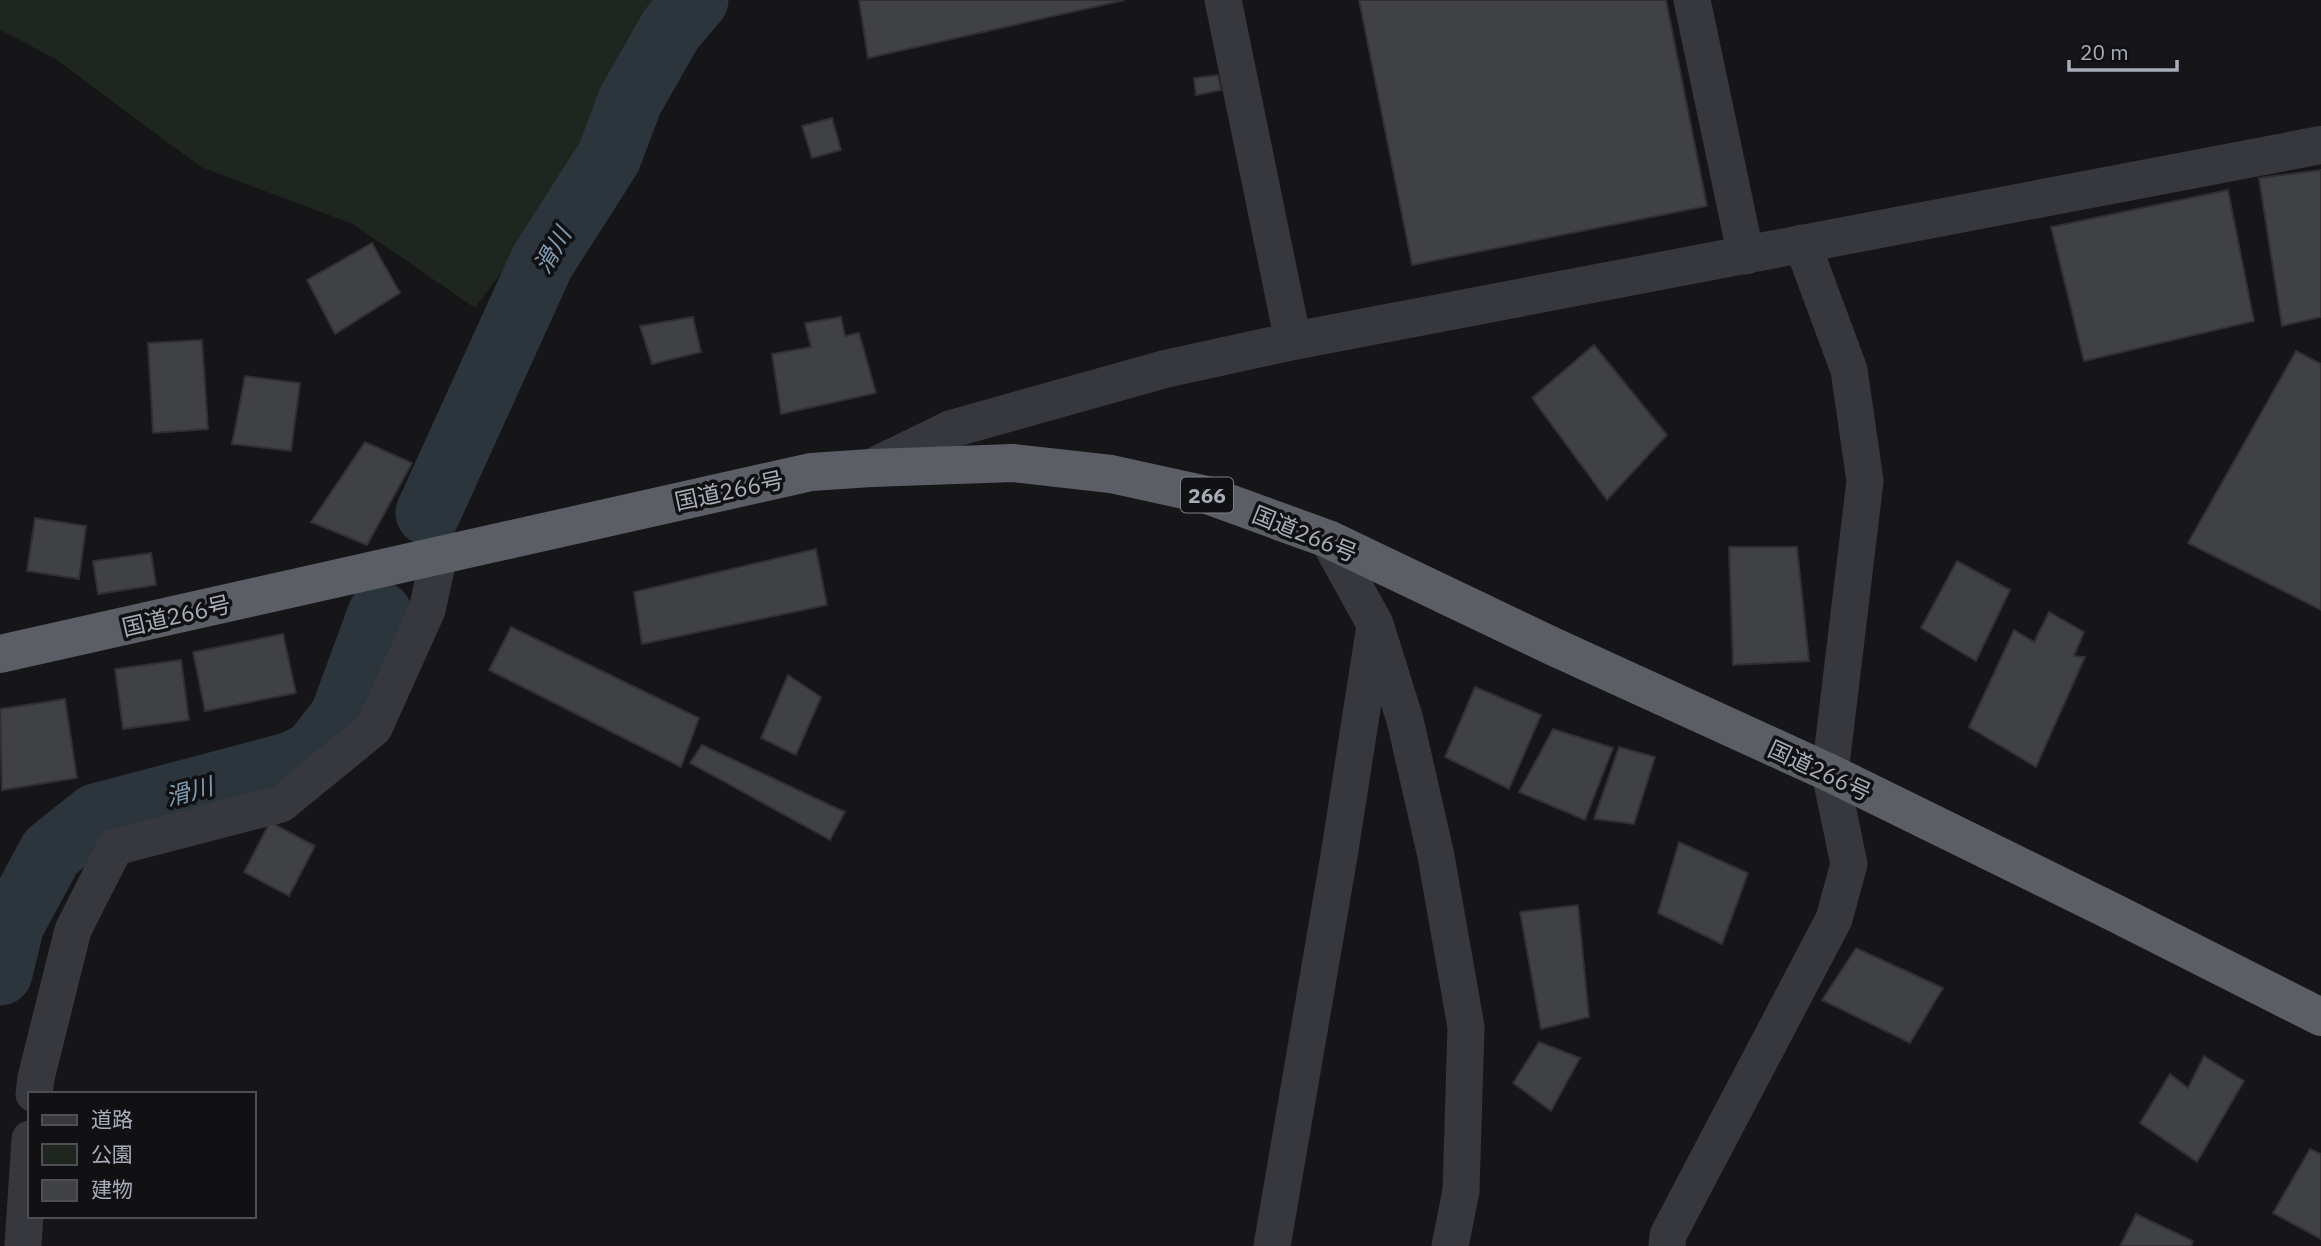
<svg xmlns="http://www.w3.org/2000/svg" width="2321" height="1246" font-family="'IBM Plex Sans','Noto Sans JP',sans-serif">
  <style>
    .green { fill: #1e261f }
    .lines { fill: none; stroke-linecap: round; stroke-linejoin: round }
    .river { stroke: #2c353c; stroke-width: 65 }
    .building { fill: #404145; stroke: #303034; stroke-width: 2 }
    .minor { stroke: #37383d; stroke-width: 37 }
    .tertiary { stroke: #37383d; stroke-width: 38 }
    .trunk { stroke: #5b5e65; stroke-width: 38 }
    .labels { text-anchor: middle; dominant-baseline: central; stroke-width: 7; stroke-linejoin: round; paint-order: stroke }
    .shield { fill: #111113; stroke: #7b7e86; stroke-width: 2 }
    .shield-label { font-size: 21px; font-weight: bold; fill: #a8adb8 }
    .street-label { font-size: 23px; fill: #a8adb8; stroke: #111113 }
    .water-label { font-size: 24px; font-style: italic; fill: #7f9bb3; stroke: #111113 }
  </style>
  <rect width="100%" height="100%" fill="#161618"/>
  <polygon class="green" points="0,0 664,0 524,242 475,308 353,224 201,167 54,58 0,30"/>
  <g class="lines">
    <g class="river">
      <polyline points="428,513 542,262 609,157 630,101 671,29 696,0"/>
      <polyline points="0,973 12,924 51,852 96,816 292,764 314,753 342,717 380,614"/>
    </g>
  </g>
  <g class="building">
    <polygon points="859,0 1125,0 868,58"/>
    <polygon points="1359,0 1666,0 1707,206 1412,265"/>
    <polygon points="1218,75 1221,90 1196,95 1194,78"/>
    <polygon points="832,118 841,150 812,158 802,126"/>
    <polygon points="2321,170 2321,317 2282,326 2259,178"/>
    <polygon points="2228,190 2254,321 2084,361 2051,227"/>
    <polygon points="372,243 400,293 335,334 307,280"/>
    <polygon points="693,317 701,352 652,364 640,326"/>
    <polygon points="841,317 845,336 859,333 876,393 781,414 772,354 811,347 805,323"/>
    <polygon points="202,340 208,429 153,433 148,343"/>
    <polygon points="1594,345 1667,435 1607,500 1532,398"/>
    <polygon points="2296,351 2321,364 2321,610 2188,543"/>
    <polygon points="245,376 300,383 291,451 232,444"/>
    <polygon points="365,442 412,463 367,545 311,522"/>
    <polygon points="35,518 86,526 79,579 27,571"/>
    <polygon points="1729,547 1797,547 1809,661 1733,665"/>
    <polygon points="816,549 827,605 642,644 634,592"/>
    <polygon points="151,553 156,585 98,594 93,561"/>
    <polygon points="1957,561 2010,590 1976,661 1921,628"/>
    <polygon points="2049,612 2084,632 2074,656 2085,657 2036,767 1969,727 2014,630 2034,642"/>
    <polygon points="511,627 699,718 681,767 489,670"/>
    <polygon points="283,634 296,693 205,711 193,652"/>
    <polygon points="181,660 189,720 123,729 115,669"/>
    <polygon points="788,675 821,697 796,755 761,738"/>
    <polygon points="1475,687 1541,715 1509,789 1445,757"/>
    <polygon points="65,699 77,778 2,790 0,709"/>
    <polygon points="1553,729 1613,748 1585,820 1519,792"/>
    <polygon points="702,745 845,812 830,840 690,763"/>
    <polygon points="1619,747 1655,757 1634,824 1594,819"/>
    <polygon points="270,822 315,846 289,896 244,872"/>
    <polygon points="1679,842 1748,873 1722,944 1658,913"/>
    <polygon points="1578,905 1589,1017 1541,1029 1520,912"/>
    <polygon points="1856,948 1943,988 1910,1043 1822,1000"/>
    <polygon points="1539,1042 1580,1058 1551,1111 1513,1083"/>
    <polygon points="2204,1056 2244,1081 2197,1162 2140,1123 2170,1074 2188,1088"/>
    <polygon points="2310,1149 2321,1154 2321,1239 2273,1213"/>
    <polygon points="2136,1214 2193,1241 2191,1246 2120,1246"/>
  </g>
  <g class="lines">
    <g class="minor">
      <polyline points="1223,0 1293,341"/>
      <polyline points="1692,0 1746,256"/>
      <polyline points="1328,539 1375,624 1405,720 1436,856 1466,1027 1461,1191 1450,1246"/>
      <polyline points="34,1094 36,1078 73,930 115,847 281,804 374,728 427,610 439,555"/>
      <polyline points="23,1246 30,1139"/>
      <polyline points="1272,1246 1339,856 1374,632"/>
      <polyline points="1667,1246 1668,1235 1834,919 1849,864 1830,773 1865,481 1849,370 1802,243"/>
    </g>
    <polyline class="tertiary" points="871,468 951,429 1165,369 1293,341 2321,145"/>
    <polyline class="trunk" points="0,654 811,472 871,468 1013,463 1111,474 1207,495 1328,539 1552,646 1830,773 2111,911 2321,1017"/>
  </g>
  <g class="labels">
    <rect class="shield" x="1181" y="477.5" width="52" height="35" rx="5"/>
    <g class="shield-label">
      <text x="1207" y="495">266</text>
    </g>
    <g class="street-label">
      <text transform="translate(729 490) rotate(-12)">国道266号</text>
      <text transform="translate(1305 533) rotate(22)">国道266号</text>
      <text transform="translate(176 615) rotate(-13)">国道266号</text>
      <text transform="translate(1820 770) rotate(25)">国道266号</text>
    </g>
    <g class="water-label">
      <text transform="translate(552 250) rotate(-60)">滑川</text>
      <text transform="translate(189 791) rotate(-15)">滑川</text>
    </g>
  </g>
  <rect x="28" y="1092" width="228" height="126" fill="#111113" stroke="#4d4f55" stroke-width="2"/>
  <rect x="42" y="1115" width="35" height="10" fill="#37383d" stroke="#4d4f55" stroke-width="2"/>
  <text x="91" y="1127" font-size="21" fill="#a8adb8">道路</text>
  <rect x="42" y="1144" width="35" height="21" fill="#1e261f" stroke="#4d4f55" stroke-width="2"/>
  <text x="91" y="1162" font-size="21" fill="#a8adb8">公園</text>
  <rect x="42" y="1180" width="35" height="21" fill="#404145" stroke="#4d4f55" stroke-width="2"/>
  <text x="91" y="1197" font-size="21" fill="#a8adb8">建物</text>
  <path d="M2069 60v10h108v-10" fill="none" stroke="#a8adb8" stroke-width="3.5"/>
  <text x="2080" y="60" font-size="21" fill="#a8adb8" stroke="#111113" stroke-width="5" paint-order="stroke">20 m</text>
</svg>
